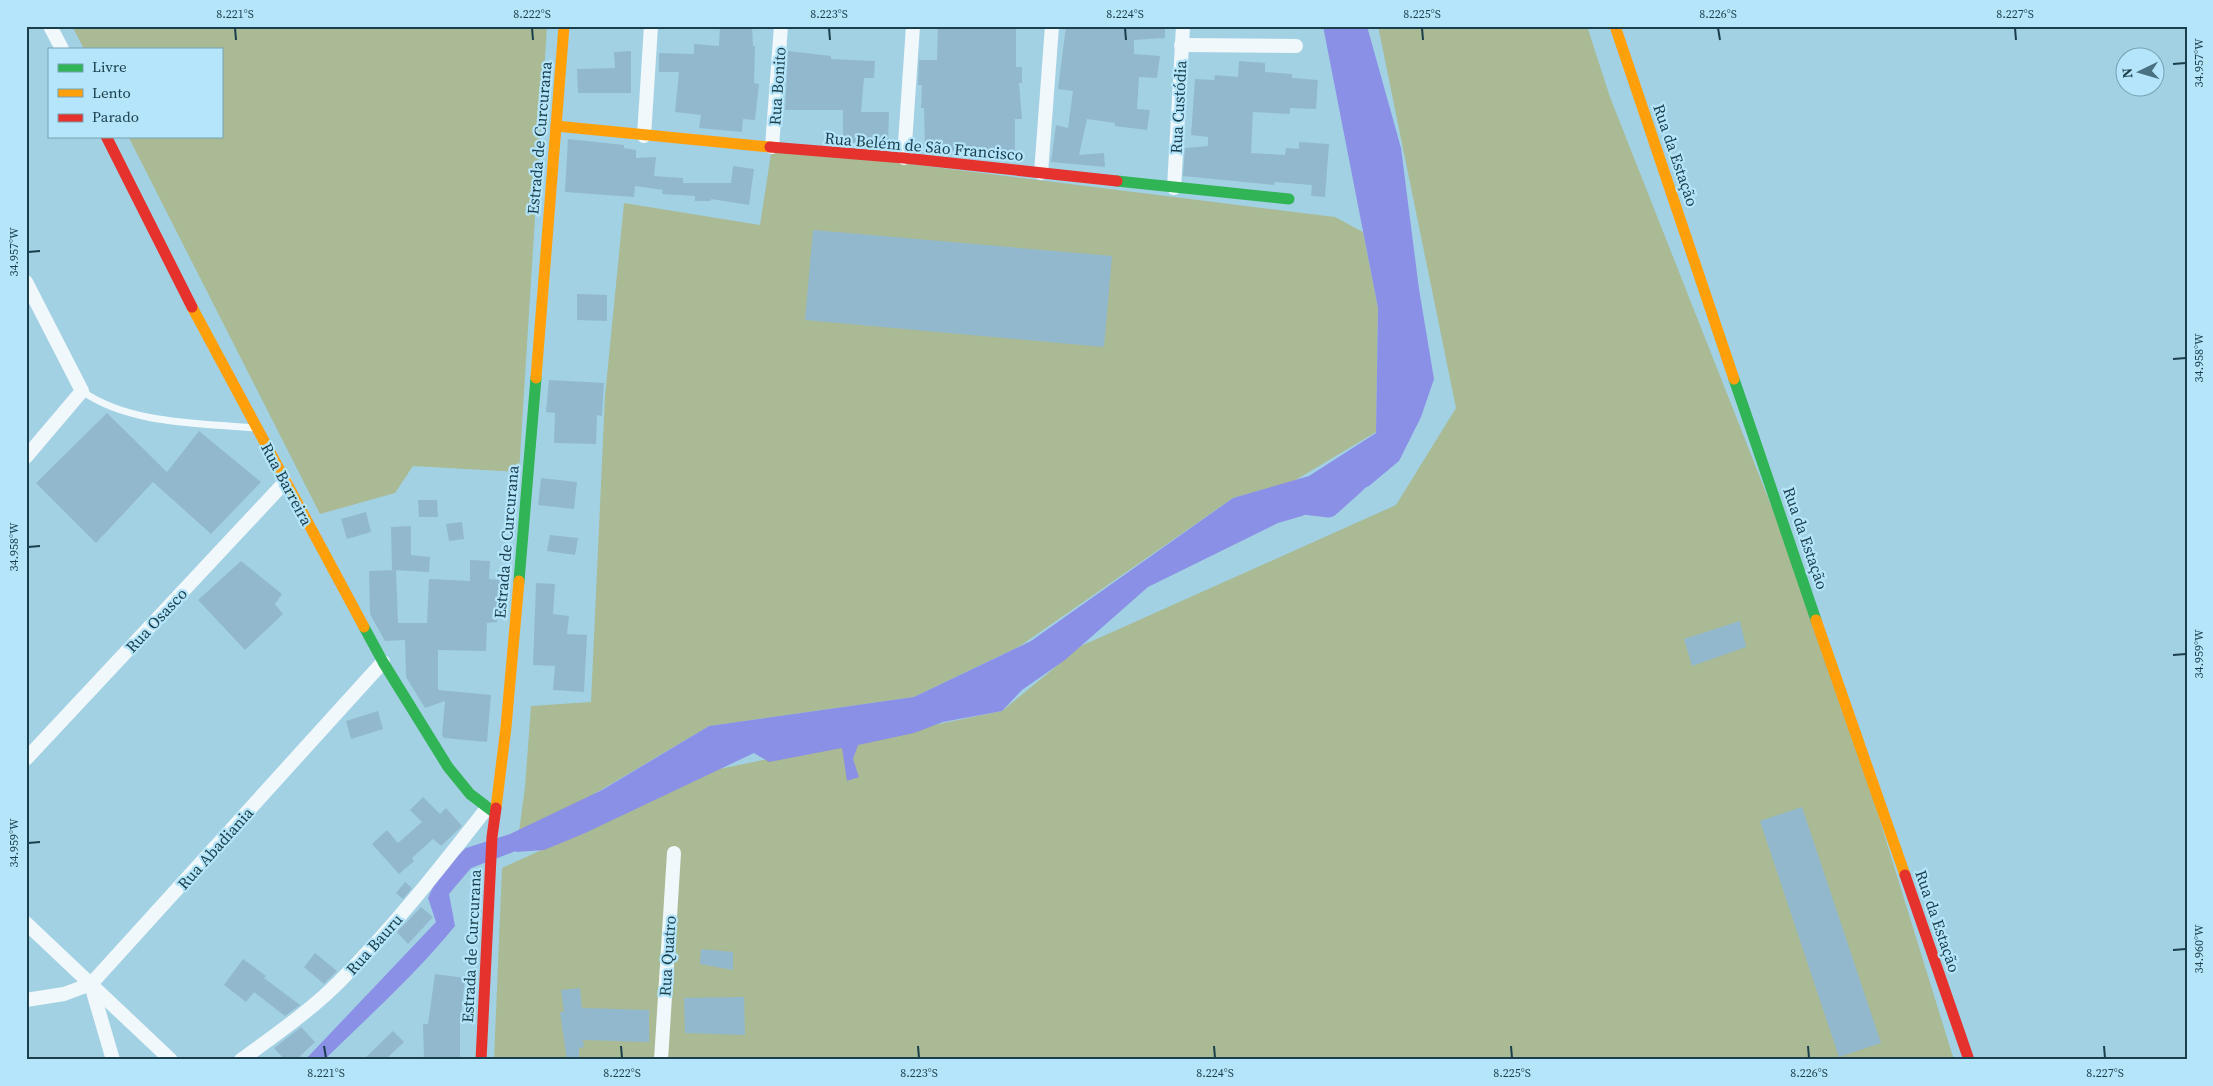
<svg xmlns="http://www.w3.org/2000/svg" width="2213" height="1086" font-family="'Source Serif 4',serif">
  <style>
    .green { fill: #a9ba95 }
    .water { fill: #8a90e5 }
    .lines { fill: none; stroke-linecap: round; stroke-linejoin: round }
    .canal { stroke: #8a90e5; stroke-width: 19 }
    .building { fill: #92b8cd }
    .lane { stroke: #f1f8fb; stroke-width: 7 }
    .street { stroke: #f1f8fb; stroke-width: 14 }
    .fast { stroke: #30b455; stroke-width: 11 }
    .slow { stroke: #ff9f0a; stroke-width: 11 }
    .jam { stroke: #e5322d; stroke-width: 11 }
    .ticks { fill: none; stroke: #1a3e4b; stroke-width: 2 }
    .labels { text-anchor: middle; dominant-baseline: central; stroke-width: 4.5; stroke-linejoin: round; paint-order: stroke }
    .street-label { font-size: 16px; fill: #1a3e4b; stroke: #b5e5fa }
    .neatline { fill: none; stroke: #1a3e4b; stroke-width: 2 }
    .ticks-label { font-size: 12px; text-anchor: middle; fill: #1a3e4b }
  </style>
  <rect width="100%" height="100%" fill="#a3d1e4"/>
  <g class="green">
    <polygon points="72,26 547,26 519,472 413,466 395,493 320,514 128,136 221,136 221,49 84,49"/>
    <polygon points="1378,26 1587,26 1610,97 1823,637 1954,1060 494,1060 502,868 719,769 1002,711 1081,646 1396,505 1456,408"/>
    <polygon points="772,147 1335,217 1363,232 1378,308 1376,432 1294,481 1233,498 1020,646 914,697 709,726 518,839 525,787 531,706 591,702 605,396 624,203 760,225"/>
  </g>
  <path class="water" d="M1323,26H1367L1401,148L1419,289L1434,379L1421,417L1399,461L1369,486L1302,516L1278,523L1148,587L1065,660L1022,690L1002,711L943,722L914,733L858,745L853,759L859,777L847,781L842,748L769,762L754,753L583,834L544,850L516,852V851L471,868L449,894L455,926C415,975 369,1016 324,1060H305L436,922L428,898L440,872L466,848L510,834L602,790L709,726L914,697L1031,641L1233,498L1309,476L1376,433L1378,308Z"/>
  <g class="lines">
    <polyline class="canal" points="1296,504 1329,508 1357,483"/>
  </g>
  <g class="building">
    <polygon points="720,26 752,26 753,46 755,46 754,83 759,84 755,120 743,119 742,132 699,128 701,115 675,112 679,72 659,72 659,53 694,54 694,44 719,46"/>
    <polygon points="938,26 1016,26 1016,67 1022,67 1022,83 1019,83 1022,119 1015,119 1015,156 925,148 924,108 921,108 922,85 918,85 919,60 937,60"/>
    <polygon points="1066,26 1126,26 1165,29 1165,38 1134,40 1134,54 1160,56 1157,78 1139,77 1137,109 1150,110 1147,130 1115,126 1115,123 1087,119 1079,155 1104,153 1105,167 1051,162 1056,125 1068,128 1073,91 1058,89"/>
    <polygon points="631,51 631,93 578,93 577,69 615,68 614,52"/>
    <polygon points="788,51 831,56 831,59 875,61 874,78 864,78 861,112 889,112 888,145 843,142 843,110 785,110"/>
    <polygon points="1239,61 1265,63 1265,72 1292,74 1292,78 1318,80 1316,109 1290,108 1290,114 1253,112 1251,153 1285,155 1286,148 1299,149 1299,142 1329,144 1325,197 1311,196 1312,185 1275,182 1274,185 1183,176 1185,148 1208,146 1208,137 1191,135 1195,79 1214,80 1215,75 1238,77"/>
    <polygon points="568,139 624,145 624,148 636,150 636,158 656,157 654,176 683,178 683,183 731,183 733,166 754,169 749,205 711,199 711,201 695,201 695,196 662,194 663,190 635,186 634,197 565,192"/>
    <polygon points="813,230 1112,256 1104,347 805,320"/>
    <polygon points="577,294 607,295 607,321 577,320"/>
    <polygon points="549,380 604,383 602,416 597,415 596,444 554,443 555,413 546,412"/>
    <polygon points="107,413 167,472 199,431 261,482 211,534 153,482 96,543 36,483"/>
    <polygon points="541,478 577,482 574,509 538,505"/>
    <polygon points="418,500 437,500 438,517 419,517"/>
    <polygon points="366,512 371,532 347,539 341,519"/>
    <polygon points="462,522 464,539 449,541 446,524"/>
    <polygon points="411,526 411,555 430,557 429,572 392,570 391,527"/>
    <polygon points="550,535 578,538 575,555 547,551"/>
    <polygon points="470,560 490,561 489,579 500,580 497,622 487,623 486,651 438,650 438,690 491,695 487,742 444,738 442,735 445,701 425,708 406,677 405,640 385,641 370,614 369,571 396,570 398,623 427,623 429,579 470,581"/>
    <polygon points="241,561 282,594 275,604 283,614 245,650 198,600"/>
    <polygon points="536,583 555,584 553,614 569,616 567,634 587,635 584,692 553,690 555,666 533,665"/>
    <polygon points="1740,621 1746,647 1692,666 1684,639"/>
    <polygon points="378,711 383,729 351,739 346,721"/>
    <polygon points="423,797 440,814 446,808 462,826 441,846 433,839 412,858 414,861 399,874 372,844 387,830 398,843 422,822 410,810"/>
    <polygon points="1802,807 1881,1043 1839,1057 1760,821"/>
    <polygon points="405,882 412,888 403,899 396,893"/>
    <polygon points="421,907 433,917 408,944 397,932"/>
    <polygon points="701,949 733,952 733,970 700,964"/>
    <polygon points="315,953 337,971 324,984 304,967"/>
    <polygon points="243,959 266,976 264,978 300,1005 285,1016 254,992 246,1002 224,985"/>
    <polygon points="435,974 465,978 460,1024 460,1060 424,1060 423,1024 428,1024"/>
    <polygon points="580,988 582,1008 649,1010 649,1042 583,1040 584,1047 579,1048 579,1060 567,1060 560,1012 564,1012 561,990"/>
    <polygon points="744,997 745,1035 685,1033 684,998"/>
    <polygon points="301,1027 315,1042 296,1060 285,1060 274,1048"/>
    <polygon points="393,1031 404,1042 385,1060 363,1060"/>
  </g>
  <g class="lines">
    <path class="lane" d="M82,391C128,424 199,423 254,428"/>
    <g class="street">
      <polyline points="50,26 62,49"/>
      <polyline points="1181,45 1296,46"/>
      <polyline points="644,136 651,26"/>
      <polyline points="772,147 781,26"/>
      <polyline points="904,158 913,26"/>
      <polyline points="1041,173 1052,26"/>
      <polyline points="1174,188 1183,26"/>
      <polyline points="26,282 82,391 26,457"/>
      <polyline points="26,759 285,482"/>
      <polyline points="26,923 171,1060"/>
      <polyline points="91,985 113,1060"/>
      <polyline points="26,1000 64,994 91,984 383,662"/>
      <path d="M241,1060C275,1035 310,1011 339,982C393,928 440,868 487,808"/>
      <polyline points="661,1060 674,853"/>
    </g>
    <g class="fast">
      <polyline points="1117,181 1289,199"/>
      <polyline points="1734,379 1816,620"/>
      <polyline points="519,581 536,378"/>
      <polyline points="364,627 383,662 448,767 470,794 495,813"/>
    </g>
    <g class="slow">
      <polyline points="1615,26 1734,379"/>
      <polyline points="556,126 770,147"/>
      <polyline points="192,307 364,627"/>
      <polyline points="536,378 564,26"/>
      <polyline points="1816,620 1905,875"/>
      <polyline points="496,808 506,727 519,581"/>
    </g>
    <g class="jam">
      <polyline points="106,136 192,307"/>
      <polyline points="770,147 904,158 1117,181"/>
      <polyline points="1905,875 1969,1060"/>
      <polyline points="481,1060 492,837 496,808"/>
    </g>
  </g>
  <path class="ticks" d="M235,28L236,40M532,28L533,40M829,28L830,40M1125,28L1126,40M1422,28L1423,40M1718,28L1720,40M2015,28L2016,40M2173,64L2186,63M28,252L40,251M2173,359L2186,358M28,547L40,546M2173,655L2186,654M28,843L40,842M2173,950L2186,949M324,1046L326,1058M621,1046L622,1058M918,1046L919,1058M1214,1046L1215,1058M1511,1046L1512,1058M1808,1046L1809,1058M2104,1046L2105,1058"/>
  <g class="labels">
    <g class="street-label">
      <text transform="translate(777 86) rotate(-86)">Rua Bonito</text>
      <text transform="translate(1178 107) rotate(-87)">Rua Custódia</text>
      <text transform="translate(539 138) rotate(-85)">Estrada de Curcurana</text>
      <text transform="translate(924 146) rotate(5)">Rua Belém de São Francisco</text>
      <text transform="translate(1676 155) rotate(71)">Rua da Estação</text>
      <text transform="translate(287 484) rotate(62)">Rua Barreira</text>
      <text transform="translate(1806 538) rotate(71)">Rua da Estação</text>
      <text transform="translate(506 542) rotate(-85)">Estrada de Curcurana</text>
      <text transform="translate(156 620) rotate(-47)">Rua Osasco</text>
      <text transform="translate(215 848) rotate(-48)">Rua Abadiania</text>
      <text transform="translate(1938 921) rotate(71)">Rua da Estação</text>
      <text transform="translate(374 944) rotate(-48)">Rua Bauru</text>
      <text transform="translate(471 946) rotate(-87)">Estrada de Curcurana</text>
      <text transform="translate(667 956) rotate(-86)">Rua Quatro</text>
    </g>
  </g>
  <rect width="2213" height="1086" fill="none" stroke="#b5e5fa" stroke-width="55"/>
  <rect x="48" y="48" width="175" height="90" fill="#b5e5fa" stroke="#77a2b4"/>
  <rect x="58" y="64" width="25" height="8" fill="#30b455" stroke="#77a2b4"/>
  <text x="92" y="72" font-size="15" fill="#1a3e4b">Livre</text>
  <rect x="58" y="89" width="25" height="8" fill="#ff9f0a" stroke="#77a2b4"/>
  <text x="92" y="98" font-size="15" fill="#1a3e4b">Lento</text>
  <rect x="58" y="114" width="25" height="8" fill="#e5322d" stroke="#77a2b4"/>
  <text x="92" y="122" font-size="15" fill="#1a3e4b">Parado</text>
  <g transform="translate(2140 72) rotate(265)"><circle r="24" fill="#b5e5fa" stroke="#77a2b4"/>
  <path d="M0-4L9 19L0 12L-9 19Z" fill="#4a7181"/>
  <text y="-8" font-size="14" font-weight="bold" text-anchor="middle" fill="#1a3e4b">N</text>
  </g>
  <rect x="28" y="28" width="2158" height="1030" class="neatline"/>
  <g class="ticks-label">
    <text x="235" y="18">8.221°S</text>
    <text x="532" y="18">8.222°S</text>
    <text x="829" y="18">8.223°S</text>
    <text x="1125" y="18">8.224°S</text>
    <text x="1422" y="18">8.225°S</text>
    <text x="1718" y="18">8.226°S</text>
    <text x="2015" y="18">8.227°S</text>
    <text transform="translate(2199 63) rotate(-90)" y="4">34.957°W</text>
    <text transform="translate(14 252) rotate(-90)" y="4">34.957°W</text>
    <text transform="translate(2199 358) rotate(-90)" y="4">34.958°W</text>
    <text transform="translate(14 547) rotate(-90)" y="4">34.958°W</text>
    <text transform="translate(2199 654) rotate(-90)" y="4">34.959°W</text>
    <text transform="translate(14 843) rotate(-90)" y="4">34.959°W</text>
    <text transform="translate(2199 949) rotate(-90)" y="4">34.960°W</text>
    <text x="326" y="1077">8.221°S</text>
    <text x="622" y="1077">8.222°S</text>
    <text x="919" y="1077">8.223°S</text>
    <text x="1215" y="1077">8.224°S</text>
    <text x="1512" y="1077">8.225°S</text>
    <text x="1809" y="1077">8.226°S</text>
    <text x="2105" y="1077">8.227°S</text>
  </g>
</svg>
